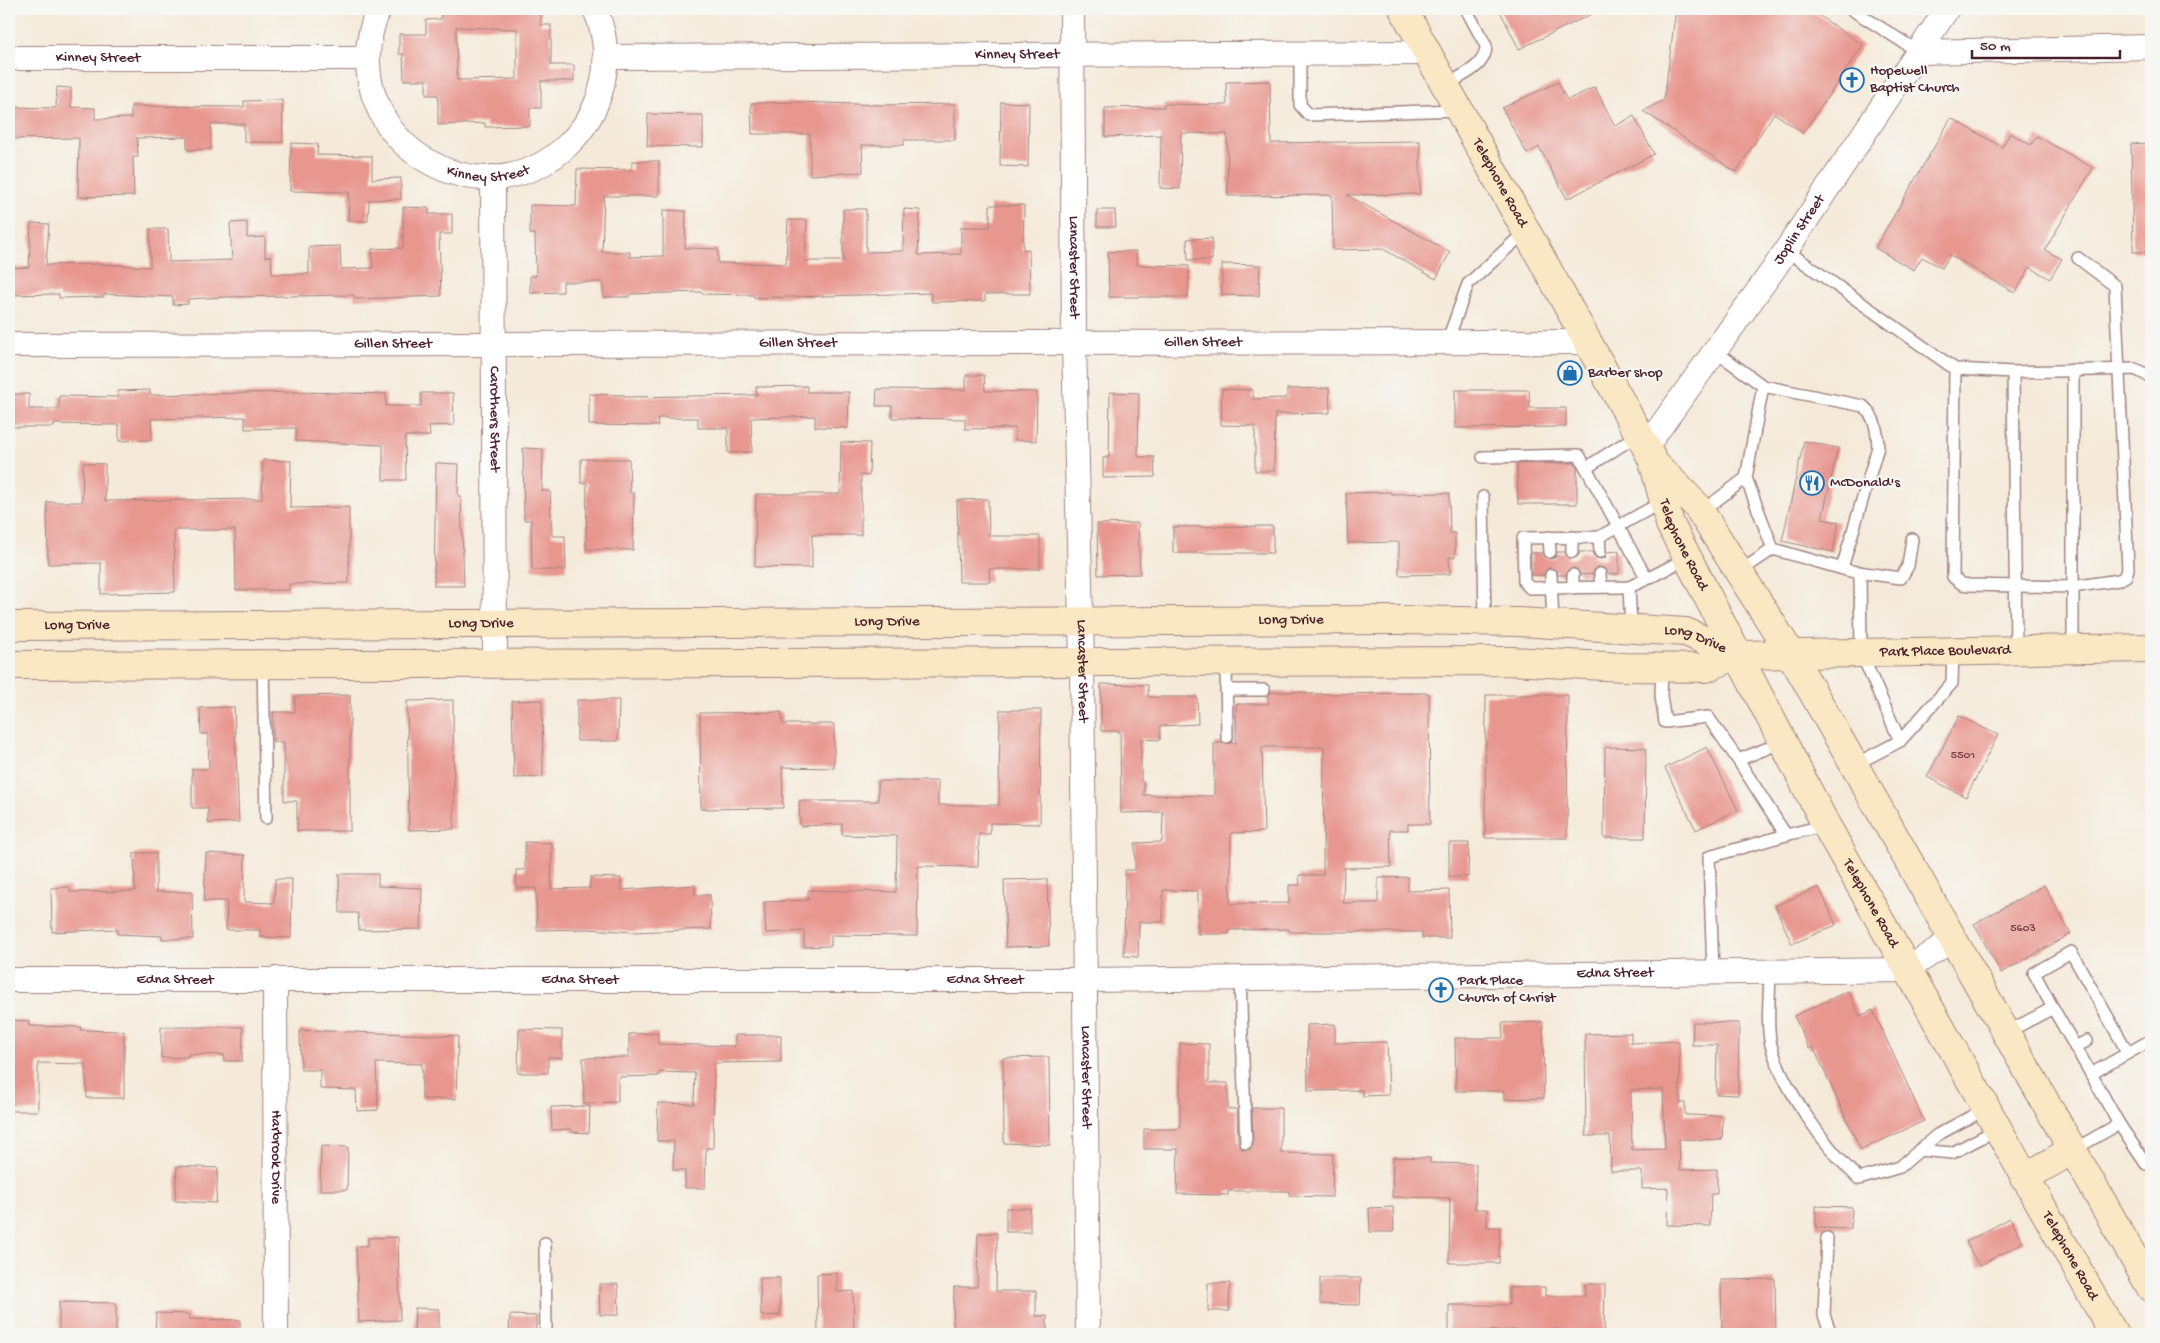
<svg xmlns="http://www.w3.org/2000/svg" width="2160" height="1343" font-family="'Gochi Hand',sans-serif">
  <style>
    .building { fill: #e8978f; fill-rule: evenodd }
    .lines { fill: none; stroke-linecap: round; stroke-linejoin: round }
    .lane-casing { stroke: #a08482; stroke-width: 14 }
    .street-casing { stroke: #a08482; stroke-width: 26 }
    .secondary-casing { stroke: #a08482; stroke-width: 30 }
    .lane { stroke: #fff; stroke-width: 11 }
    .street { stroke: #fff; stroke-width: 24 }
    .secondary { stroke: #fae7c3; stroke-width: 28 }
    .labels { text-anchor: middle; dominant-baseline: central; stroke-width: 4.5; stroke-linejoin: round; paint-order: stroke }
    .number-label { font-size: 12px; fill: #723d44 }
    .street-label { font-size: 15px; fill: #4a1f2b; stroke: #f6f6f2 }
    .poi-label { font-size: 15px; fill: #4a1f2b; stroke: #f6f6f2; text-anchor: start }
  </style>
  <rect width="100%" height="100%" fill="#f6f6f2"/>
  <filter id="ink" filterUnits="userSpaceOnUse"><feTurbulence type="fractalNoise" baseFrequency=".02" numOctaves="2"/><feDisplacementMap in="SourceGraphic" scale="10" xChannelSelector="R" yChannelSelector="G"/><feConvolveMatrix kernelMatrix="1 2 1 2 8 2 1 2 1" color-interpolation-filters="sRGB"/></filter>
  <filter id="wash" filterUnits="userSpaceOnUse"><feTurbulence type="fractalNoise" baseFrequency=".0096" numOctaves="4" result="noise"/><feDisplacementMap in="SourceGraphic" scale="20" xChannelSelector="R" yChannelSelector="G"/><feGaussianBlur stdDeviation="1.12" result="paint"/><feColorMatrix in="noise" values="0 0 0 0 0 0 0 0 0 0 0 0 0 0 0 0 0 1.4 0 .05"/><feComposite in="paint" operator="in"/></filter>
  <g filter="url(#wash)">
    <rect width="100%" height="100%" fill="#f5ead9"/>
    <g id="blocks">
      <g class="building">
        <path d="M441,9H541V25H551V65H574V81H541V108H530V126L485,127V123L438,125V95H426V80H404L403,54H399V34H426V20L441,19ZM456,27L517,29V79L457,80Z"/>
        <polygon points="1499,9 1602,9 1519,49"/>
        <polygon points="1676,9 1809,9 1863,45 1803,133 1774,113 1736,172 1643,111 1664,100"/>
        <polygon points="1270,81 1271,143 1420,141 1420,194 1347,195 1450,252 1436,279 1383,249 1333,250 1332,195 1228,196 1227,134 1181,133 1180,189 1160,188 1161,135 1105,137 1105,108 1164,107 1164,104 1227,105 1226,82"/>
        <polygon points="1558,82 1567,100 1595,87 1615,126 1634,116 1654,154 1567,199 1539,147 1527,154 1502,108"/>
        <polygon points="57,87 71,88 71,107 95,108 95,119 131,118 131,106 244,107 244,101 282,100 283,142 244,142 244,124 211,124 211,149 187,150 187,137 137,138 138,157 133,157 134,196 78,197 79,138 9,139 9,107 56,108"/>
        <polygon points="800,102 879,105 955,104 955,140 904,140 904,145 862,145 863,172 810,175 810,134 752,134 751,103"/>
        <polygon points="1001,102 1029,103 1028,167 1000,166"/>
        <polygon points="648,114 703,115 703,147 647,146"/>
        <polygon points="1951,118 2002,147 2010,133 2031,145 2037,136 2093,168 2045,250 2062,259 2050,279 2030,267 2015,293 1950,255 1942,268 1922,257 1914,270 1875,248"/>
        <polygon points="291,143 318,144 317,155 372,156 372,179 401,178 401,199 369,200 368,221 348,221 349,192 290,191"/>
        <polygon points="2151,143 2151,252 2133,252 2131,144"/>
        <polygon points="632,161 659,161 659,196 604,196 602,252 630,252 630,257 663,256 663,210 686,211 685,248 718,249 718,263 786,264 788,220 807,220 805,261 843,261 843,209 866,209 866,252 903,251 904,209 920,210 918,255 961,254 961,227 990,227 990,205 1024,205 1023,250 1029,249 1030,294 985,294 985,301 932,302 931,293 754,298 754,295 702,294 702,292 629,294 629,297 603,297 603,282 563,282 563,292 530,293 530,276 536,276 535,234 530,234 530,205 576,206 577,169 632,170"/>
        <polygon points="403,207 429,208 429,214 452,214 452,234 439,234 441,296 354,299 354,295 226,297 188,299 188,304 173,305 173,297 104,294 104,297 59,298 59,294 9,295 9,268 29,267 31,223 49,224 46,265 100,264 150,267 150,229 168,229 169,262 232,260 230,223 247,222 247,238 265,237 265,257 271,256 272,274 309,274 309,247 340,246 341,269 373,268 372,249 403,248"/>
        <polygon points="1097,210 1115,210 1116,227 1097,227"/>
        <polygon points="1212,238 1212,260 1188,260 1187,239"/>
        <polygon points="1136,251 1137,265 1189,266 1188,297 1109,297 1108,252"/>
        <polygon points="1222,264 1260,265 1259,296 1222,295"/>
        <polygon points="966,375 984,375 985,391 1037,392 1036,441 1015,440 1015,428 965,429 965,419 892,418 892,406 876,406 877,389 966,390"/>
        <polygon points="807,386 807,392 849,392 848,428 815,427 815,416 751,418 752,452 728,453 728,428 698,428 698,418 657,418 658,426 589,425 589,394 625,395 625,397 757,395 756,387"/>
        <polygon points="1329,388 1330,413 1275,414 1274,471 1255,471 1255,426 1221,425 1222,389 1253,390 1253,399 1287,398 1287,389"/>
        <polygon points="150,390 150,395 297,392 386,394 386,406 421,406 421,393 453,393 454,425 429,426 430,436 405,436 406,480 383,480 383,445 296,441 296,428 245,429 245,417 151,419 152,440 119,441 119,425 54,424 54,427 9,427 9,394 29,394 29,409 59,409 59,396 118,397 118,391"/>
        <polygon points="1455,390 1529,390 1530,408 1566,408 1566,427 1455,428"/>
        <polygon points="1110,392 1139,393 1138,457 1154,457 1155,477 1103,478 1103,458 1109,457"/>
        <polygon points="1804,441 1838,448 1822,519 1839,522 1833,552 1782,541"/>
        <polygon points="841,442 870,443 869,476 861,475 861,535 812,535 812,568 755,567 756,494 840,494"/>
        <polygon points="523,448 543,449 542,491 550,491 552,536 565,536 566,570 532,570 531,520 524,520"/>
        <polygon points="581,459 629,459 630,493 634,493 633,550 586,549 587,483 581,483"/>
        <polygon points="263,460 291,461 290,508 349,507 349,583 289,584 289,590 236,590 235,530 174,530 175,592 101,594 101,563 48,564 47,502 82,502 83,463 105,464 105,501 262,499"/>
        <polygon points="436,463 459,464 458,496 461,496 464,586 434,586"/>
        <polygon points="1575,463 1577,467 1577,504 1518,504 1517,464"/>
        <polygon points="1391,492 1391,494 1449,493 1450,533 1455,533 1455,557 1449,557 1450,574 1399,575 1399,542 1348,543 1346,493"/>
        <polygon points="988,499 989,536 1040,536 1040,569 989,569 990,582 959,582 957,500"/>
        <polygon points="1138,523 1140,574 1098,575 1097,524"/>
        <polygon points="1273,526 1273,553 1173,553 1173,527"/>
        <polygon points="1619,551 1619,574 1608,574 1606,569 1600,567 1595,568 1593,574 1580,575 1577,569 1573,568 1567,571 1566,575 1558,575 1557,571 1551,568 1547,569 1544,575 1531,575 1531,553 1543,553 1544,557 1550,559 1555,558 1557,552 1565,552 1568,558 1572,559 1578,556 1580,552 1592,552 1594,557 1600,559 1605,558 1607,552"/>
        <path d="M1101,684L1148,685V697H1197L1198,724L1160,726V740L1141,739V782H1144V795L1214,796V743H1236V704H1268V696L1271,692H1306V694L1429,693L1430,824H1408V830H1390L1391,867L1344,868L1343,903H1378V878L1408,877V891L1449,890L1450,938H1422V932H1290L1289,929L1229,930V934H1198V891L1163,890V922H1139L1138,957L1124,956L1125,870H1135V843L1162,842L1163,812L1121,813L1120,731H1101ZM1262,747H1324L1323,875H1299L1300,885H1289V903L1230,904L1231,833L1264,832Z"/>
        <polygon points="350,695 350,831 297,831 297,801 284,801 284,742 273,742 273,712 295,712 295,696"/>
        <polygon points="1486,695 1568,695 1567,838 1485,838"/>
        <polygon points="453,700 454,829 409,830 407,701"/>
        <polygon points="542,700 543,777 514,778 512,701"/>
        <polygon points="577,700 619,700 618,741 577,741"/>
        <polygon points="234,707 239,822 208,823 208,808 192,808 192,769 209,769 208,734 201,734 200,708"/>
        <polygon points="1000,710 1041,710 1040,824 990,823 990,834 979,834 978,867 918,866 917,936 831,935 831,946 804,947 804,931 766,933 764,902 808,900 808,890 896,892 897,836 842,835 842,824 800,826 799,801 878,801 878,781 938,781 938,805 999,805"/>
        <polygon points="782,712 782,724 834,724 834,768 782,767 783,808 701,809 700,713"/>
        <polygon points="1959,716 1998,735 1966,797 1927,777"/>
        <polygon points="1605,747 1646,748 1645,838 1604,838"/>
        <polygon points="1707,747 1738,810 1696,830 1665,768"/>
        <polygon points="525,842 552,843 551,889 590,888 590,877 621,878 621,890 695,885 695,895 710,895 711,929 632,932 589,929 537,930 536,888 517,888 516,870 525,870"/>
        <polygon points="1449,843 1469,843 1468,877 1449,877"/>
        <polygon points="134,853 156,853 156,892 192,892 193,939 162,939 162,936 117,934 117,929 52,932 51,888 70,887 70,892 135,891"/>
        <polygon points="206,853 245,855 244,902 274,903 275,879 292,879 291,938 260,937 260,930 226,930 227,901 204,901"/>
        <polygon points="339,874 378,874 378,886 422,888 421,929 359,930 358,913 340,913"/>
        <polygon points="1047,879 1049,946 1006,947 1004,880"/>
        <polygon points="2044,885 2071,934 2001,973 1974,924"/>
        <polygon points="1819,887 1836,925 1792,944 1775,906"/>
        <polygon points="1848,991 1860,1016 1873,1010 1924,1121 1861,1150 1813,1047 1809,1049 1794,1016"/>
        <polygon points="9,1020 29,1021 29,1026 81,1027 80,1030 124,1031 124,1098 87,1098 86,1064 38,1063 38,1111 9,1111"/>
        <polygon points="1543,1022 1544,1098 1504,1099 1504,1091 1456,1091 1455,1038 1503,1038 1502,1023"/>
        <polygon points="1693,1022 1739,1023 1738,1095 1716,1094 1717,1045 1692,1045"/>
        <polygon points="1335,1024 1335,1043 1387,1042 1389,1095 1363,1096 1362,1090 1308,1091 1307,1025"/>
        <polygon points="161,1027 243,1027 242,1061 224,1061 224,1055 188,1054 188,1057 161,1058"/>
        <polygon points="519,1029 562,1030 562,1058 548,1057 548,1073 518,1073"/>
        <polygon points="300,1030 458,1036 456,1099 422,1099 422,1064 376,1063 378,1110 357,1111 356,1090 320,1089 320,1070 301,1070"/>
        <polygon points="658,1033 658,1044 735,1046 735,1035 781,1035 781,1062 714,1063 713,1148 706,1148 705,1188 685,1188 685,1170 673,1170 674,1141 657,1141 658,1103 694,1104 695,1073 659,1072 659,1076 618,1077 618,1102 584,1103 583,1058 629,1057 629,1034"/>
        <path d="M1631,1033V1043L1679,1041L1680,1103H1685V1115L1723,1116L1722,1140L1679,1139L1680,1170L1717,1169V1194H1711L1710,1226L1667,1225L1668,1188L1642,1189V1171H1611L1610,1136H1586L1585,1034ZM1663,1089L1665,1149L1632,1150L1631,1090Z"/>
        <polygon points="1180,1043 1209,1044 1209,1083 1228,1083 1228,1109 1237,1109 1238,1143 1242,1149 1250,1150 1253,1146 1252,1108 1281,1108 1281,1153 1333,1154 1332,1197 1289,1196 1289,1191 1228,1191 1228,1195 1177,1194 1178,1149 1144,1149 1144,1129 1180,1129"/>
        <polygon points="1049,1057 1050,1145 1004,1143 1003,1058"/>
        <polygon points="590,1106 589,1133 571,1132 571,1129 552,1130 551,1107"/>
        <polygon points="321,1146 348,1147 347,1190 320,1190"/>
        <polygon points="1393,1157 1430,1158 1430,1163 1476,1164 1475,1209 1487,1209 1487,1227 1500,1227 1499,1263 1449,1263 1450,1198 1392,1197"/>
        <polygon points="177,1166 218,1168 216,1203 175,1201"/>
        <polygon points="1816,1206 1852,1207 1851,1229 1816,1228"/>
        <polygon points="1393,1207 1394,1232 1370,1232 1369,1208"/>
        <rect x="1006" y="1208" width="24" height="24"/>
        <polygon points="2010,1218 2023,1242 1979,1266 1966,1242"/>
        <polygon points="978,1233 997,1233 996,1291 1036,1291 1036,1316 1047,1316 1047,1334 953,1334 954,1287 977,1287"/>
        <polygon points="398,1237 400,1320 359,1322 356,1246 368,1246 368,1238"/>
        <polygon points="837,1273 837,1292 853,1291 854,1334 818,1334 817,1274"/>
        <polygon points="760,1278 780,1278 780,1315 761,1316"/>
        <polygon points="1320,1278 1361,1278 1360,1305 1320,1304"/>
        <polygon points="1775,1279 1776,1334 1722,1334 1721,1280"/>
        <polygon points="1208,1283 1230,1283 1229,1311 1208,1311"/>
        <polygon points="599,1284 618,1284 619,1315 600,1315"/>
        <polygon points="1585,1284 1605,1284 1604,1334 1558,1333 1558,1329 1481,1331 1481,1334 1449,1334 1449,1305 1509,1305 1509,1288 1545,1287 1545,1296 1585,1296"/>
        <polygon points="59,1302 116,1303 116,1334 59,1334"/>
        <polygon points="415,1308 439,1309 439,1334 414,1334"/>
        <polygon points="156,1313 189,1314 189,1319 240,1320 240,1334 155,1334"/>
        <polygon points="510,1315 536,1316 536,1334 509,1334"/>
      </g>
    </g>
  </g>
  <g filter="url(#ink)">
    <use href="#blocks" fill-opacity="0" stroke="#a08482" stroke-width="1"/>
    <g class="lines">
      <g class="lane-casing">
        <g id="lane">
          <polyline points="1851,9 1919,52"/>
          <polyline points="1300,54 1300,105 1309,115 1458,110"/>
          <path d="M1446,85C1462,75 1486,67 1486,46L1466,9"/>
          <polyline points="1786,250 1955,369 2013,372 2135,369 2151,377"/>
          <polyline points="1447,342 1468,284 1526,231"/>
          <polyline points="1955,369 1953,577 1962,584 1969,585 2072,587 2119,580 2126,576 2128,569 2115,286 2078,258"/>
          <polyline points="2013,372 2016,650"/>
          <path d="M1763,386L1863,406C1876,418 1877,430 1878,447L1842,568"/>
          <polyline points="1483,457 1579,455 1647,579 1687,558"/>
          <polyline points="1586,468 1639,434"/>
          <polyline points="1483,497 1485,622"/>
          <polyline points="1701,512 1746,478 1763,386 1715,351"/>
          <polyline points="1549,537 1550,552"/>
          <polyline points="1572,537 1572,552"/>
          <polyline points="1599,537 1600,552"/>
          <polyline points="1773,549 1850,571 1901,578 1908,566 1912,539"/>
          <polyline points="1739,572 1773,549 1746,478"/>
          <polyline points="1860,572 1861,653 1900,741"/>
          <polyline points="1600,574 1601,587"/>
          <polyline points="1551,575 1553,625"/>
          <polyline points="1573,575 1573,588"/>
          <polyline points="1647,579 1629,587 1530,588 1524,582 1523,538 1599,537 1664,501"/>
          <polyline points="1629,587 1631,628"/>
          <polyline points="2073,649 2073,370"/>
          <polyline points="1226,662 1227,737"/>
          <polyline points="263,664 266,818"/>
          <polyline points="1662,667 1661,696 1665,722 1708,717 1738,760 1786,835 1709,857 1713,972"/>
          <polyline points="1226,690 1264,690"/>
          <polyline points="1738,760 1783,742"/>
          <polyline points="1854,765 1900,741 1952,683 1953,652"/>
          <polyline points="1786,835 1826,825"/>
          <path d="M1770,972C1770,993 1766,1025 1771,1045C1783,1089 1826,1148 1859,1179L1900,1167L1937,1135L1985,1109"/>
          <polyline points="1240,978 1246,1143"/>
          <polyline points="2053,1008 2091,1074 2151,1040"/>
          <polyline points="2005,1033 2053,1008 2034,973 2071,952 2128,1053"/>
          <polyline points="2075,1047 2087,1041"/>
          <polyline points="2091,1074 2119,1124 2146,1164 2151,1165"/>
          <polyline points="1919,1150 1952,1153 1996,1130"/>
          <polyline points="2073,1150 2119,1124"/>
          <polyline points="1827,1238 1824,1315 1831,1334"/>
          <polyline points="545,1243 546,1334"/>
        </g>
      </g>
      <g class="street-casing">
        <g id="street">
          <path id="s1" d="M379,9C365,39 364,73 377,104C387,129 406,149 429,162C530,219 640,113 595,9"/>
          <path id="s2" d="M1072,9L1074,344L1082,662L1088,1334"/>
          <polyline points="1919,52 2151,47"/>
          <path id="s3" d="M606,57L1428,53"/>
          <path id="s4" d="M9,58H367"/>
          <path id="s5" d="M493,177L495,662"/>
          <path id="s6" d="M9,345L1587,342"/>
          <path id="s7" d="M1646,447L1773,270L1947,9"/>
          <path id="s8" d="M275,979L276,1334"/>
          <path id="s9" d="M9,980H1086L1906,970L1953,939"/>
        </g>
      </g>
      <g class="secondary-casing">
        <g id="secondary">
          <path id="s10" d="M1403,9L1646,447L1653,461L1670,524L1826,825L2114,1334"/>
          <polyline points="1654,463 1697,506 1791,654 2151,1288"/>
          <path id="s11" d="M9,626L1401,620L1519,622L1686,632L1737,655"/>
          <path id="s12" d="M9,665L1511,661L1624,667L1706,668L1737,655L2151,648"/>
          <polyline points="2024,1178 2071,1151"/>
        </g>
      </g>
      <use href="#lane" class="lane"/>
      <use href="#street" class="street"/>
      <use href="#secondary" class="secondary"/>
    </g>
  </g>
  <defs>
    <g id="church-ring" transform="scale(1.25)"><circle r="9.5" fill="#f6f6f2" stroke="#1f6fb2" stroke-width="1.5"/><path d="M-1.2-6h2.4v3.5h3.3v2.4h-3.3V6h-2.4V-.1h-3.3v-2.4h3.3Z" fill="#1f6fb2"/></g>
    <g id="shop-ring" transform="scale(1.25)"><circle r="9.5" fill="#f6f6f2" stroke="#1f6fb2" stroke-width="1.5"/><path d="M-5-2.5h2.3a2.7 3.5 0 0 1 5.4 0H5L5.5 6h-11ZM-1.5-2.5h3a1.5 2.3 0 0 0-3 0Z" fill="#1f6fb2"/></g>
    <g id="restaurant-ring" transform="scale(1.25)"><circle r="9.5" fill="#f6f6f2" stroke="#1f6fb2" stroke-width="1.5"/><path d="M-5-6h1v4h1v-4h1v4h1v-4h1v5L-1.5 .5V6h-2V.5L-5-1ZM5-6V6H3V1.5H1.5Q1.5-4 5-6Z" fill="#1f6fb2"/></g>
  </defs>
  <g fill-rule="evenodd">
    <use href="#church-ring" x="1852" y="80"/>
    <use href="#shop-ring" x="1570" y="373"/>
    <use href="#restaurant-ring" x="1812" y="483"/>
    <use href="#church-ring" x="1441" y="990"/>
  </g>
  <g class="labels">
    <g class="number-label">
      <text x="1963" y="756">5501</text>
      <text x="2023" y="929">5603</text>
    </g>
    <g class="street-label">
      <text stroke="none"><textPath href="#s3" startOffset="411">Kinney Street</textPath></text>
      <text stroke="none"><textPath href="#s4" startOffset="89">Kinney Street</textPath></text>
      <text stroke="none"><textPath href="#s1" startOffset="239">Kinney Street</textPath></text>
      <text stroke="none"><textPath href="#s10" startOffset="199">Telephone Road</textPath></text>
      <text stroke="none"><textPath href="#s7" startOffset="266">Joplin Street</textPath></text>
      <text stroke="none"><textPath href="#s2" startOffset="258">Lancaster Street</textPath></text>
      <text stroke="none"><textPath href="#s6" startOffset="384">Gillen Street</textPath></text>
      <text stroke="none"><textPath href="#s6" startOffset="789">Gillen Street</textPath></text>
      <text stroke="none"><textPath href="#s6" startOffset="1194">Gillen Street</textPath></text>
      <text stroke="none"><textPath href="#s5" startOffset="242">Carothers Street</textPath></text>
      <text stroke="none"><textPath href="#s10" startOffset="606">Telephone Road</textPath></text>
      <text stroke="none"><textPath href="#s11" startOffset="1282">Long Drive</textPath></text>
      <text stroke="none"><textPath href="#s11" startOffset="878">Long Drive</textPath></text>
      <text stroke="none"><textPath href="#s11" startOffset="472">Long Drive</textPath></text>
      <text stroke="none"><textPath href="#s11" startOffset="68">Long Drive</textPath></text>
      <text stroke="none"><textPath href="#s11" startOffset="1688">Long Drive</textPath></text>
      <text stroke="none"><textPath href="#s12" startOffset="1939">Park Place Boulevard</textPath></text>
      <text stroke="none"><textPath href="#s2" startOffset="662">Lancaster Street</textPath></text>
      <text stroke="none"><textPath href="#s10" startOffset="1011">Telephone Road</textPath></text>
      <text stroke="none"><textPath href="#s9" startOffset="1606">Edna Street</textPath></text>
      <text stroke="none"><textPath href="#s9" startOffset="166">Edna Street</textPath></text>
      <text stroke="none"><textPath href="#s9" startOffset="571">Edna Street</textPath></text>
      <text stroke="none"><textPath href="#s9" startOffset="976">Edna Street</textPath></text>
      <text stroke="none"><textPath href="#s2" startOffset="1068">Lancaster Street</textPath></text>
      <text stroke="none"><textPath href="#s8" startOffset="178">Harbrook Drive</textPath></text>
      <text stroke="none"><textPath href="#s10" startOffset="1416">Telephone Road</textPath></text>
    </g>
    <g class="poi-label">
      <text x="1870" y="71">Hopewell<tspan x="1870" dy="17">Baptist Church</tspan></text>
      <text x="1588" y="373">Barber shop</text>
      <text x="1830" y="483">McDonald's</text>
      <text x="1458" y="981">Park Place<tspan x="1458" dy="17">Church of Christ</tspan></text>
    </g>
  </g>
  <rect width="2160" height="1343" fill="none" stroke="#f6f6f2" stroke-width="30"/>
  <path d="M1972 50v8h148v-8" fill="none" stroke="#4a1f2b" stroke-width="2.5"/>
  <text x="1980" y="50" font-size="15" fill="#4a1f2b" stroke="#f6f6f2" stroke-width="4" paint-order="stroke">50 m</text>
</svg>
